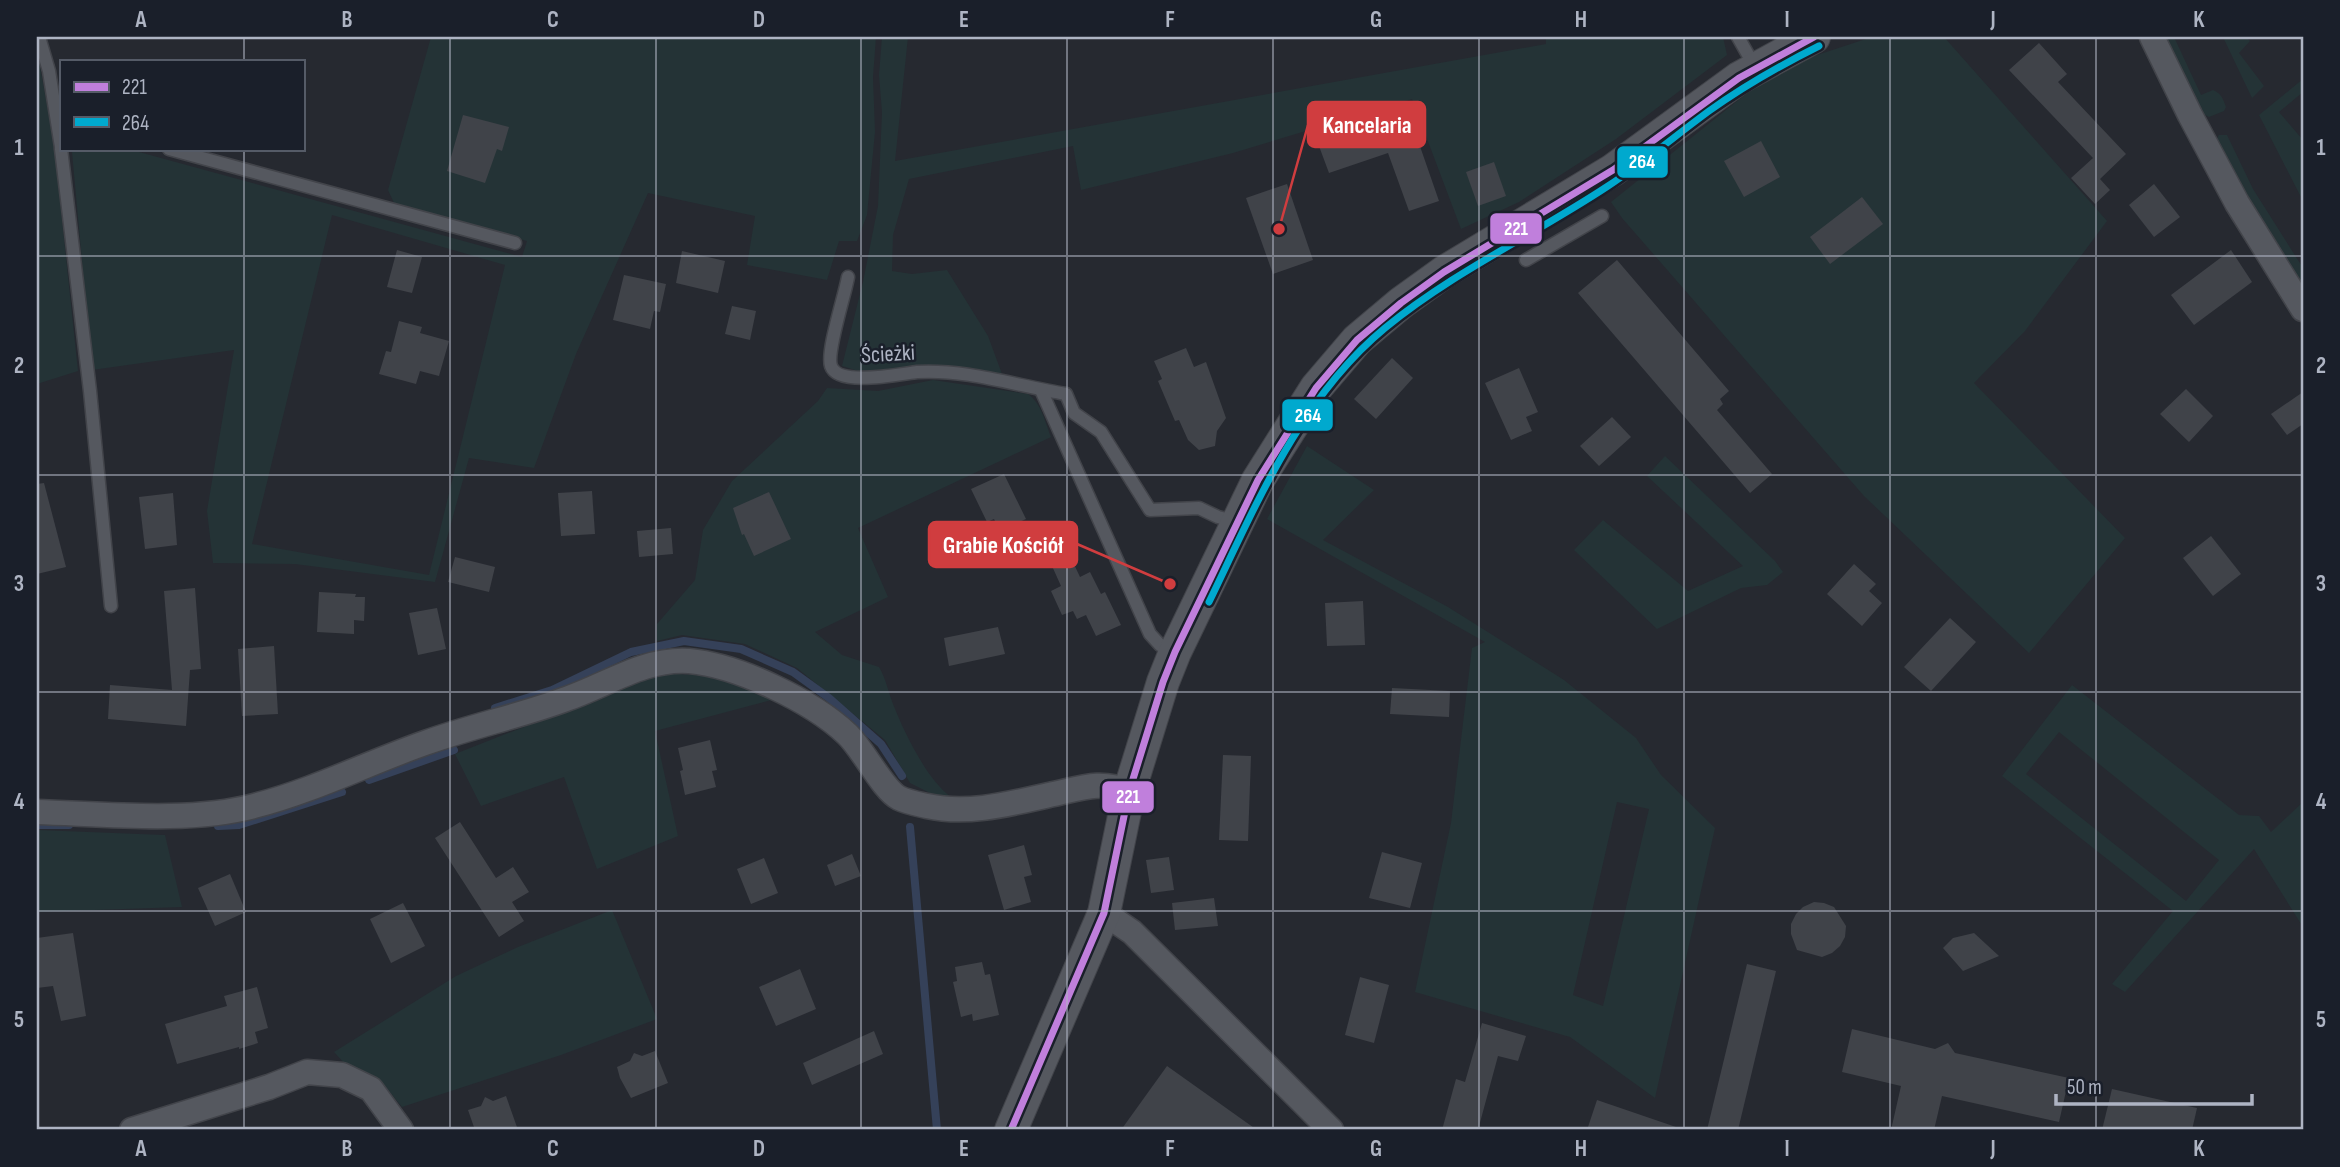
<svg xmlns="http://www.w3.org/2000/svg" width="2340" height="1167" font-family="'Sofia Sans Condensed',sans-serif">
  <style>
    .green { fill: #243336; fill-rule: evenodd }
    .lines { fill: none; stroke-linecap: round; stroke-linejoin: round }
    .stream { stroke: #354159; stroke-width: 8 }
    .building { fill: #404349 }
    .service-casing { stroke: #42444a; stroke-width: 15 }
    .minor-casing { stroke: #42444a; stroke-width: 27 }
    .tertiary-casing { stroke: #42444a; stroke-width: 34 }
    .service { stroke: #55585f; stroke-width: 12 }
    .minor { stroke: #55585f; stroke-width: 24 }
    .tertiary { stroke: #55585f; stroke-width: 32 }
    .bus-1-casing { stroke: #1a1f2a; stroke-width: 12 }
    .bus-2-casing { stroke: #1a1f2a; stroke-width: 12 }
    .bus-1 { stroke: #c07fdc; stroke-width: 7 }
    .bus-2 { stroke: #00a9ce; stroke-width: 7 }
    .grid { fill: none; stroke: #aeb4c3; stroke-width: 2; stroke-opacity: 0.55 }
    .labels { text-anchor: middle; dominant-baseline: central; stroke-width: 5; stroke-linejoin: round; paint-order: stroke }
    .street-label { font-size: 23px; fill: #aeb4c3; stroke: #1a1f2a }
    .leader { fill: none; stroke: #d03d3f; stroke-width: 2.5 }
    .callout-dot { fill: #d03d3f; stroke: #1a1f2a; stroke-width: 2.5 }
    .callout { fill: #d03d3f; stroke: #d03d3f; stroke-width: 2.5 }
    .callout-label { font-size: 24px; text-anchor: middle; font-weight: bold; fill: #fff }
    .line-badge { stroke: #1a1f2a; stroke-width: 2.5 }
    .badge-label { font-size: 19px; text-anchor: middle; font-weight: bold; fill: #fff }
    .neatline { fill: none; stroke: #aeb4c3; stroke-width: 2.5 }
    .grid-label { font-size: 23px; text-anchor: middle; font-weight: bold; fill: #aeb4c3 }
  </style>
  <rect width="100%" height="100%" fill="#262930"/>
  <g class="green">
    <path d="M431,37H876L873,77L875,132L867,215L857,241H839L827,280L747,265L755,216L648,193L576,354L534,468L469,458L435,582L295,564L213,563L207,511L234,350L92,370L72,152H139L522,257L527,241L395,205L388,190ZM332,215L505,265L429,575L252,544Z"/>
    <polygon points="882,37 908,37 895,161 1546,44 1546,37 1723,37 1727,55 1616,139 1519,202 1461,229 1412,99 1233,153 1081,190 1073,146 909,179 893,235 892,271 912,274 947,270 988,336 1002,374 944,365 858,371 842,366 863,282 878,206 882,112 879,75"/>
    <polygon points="1872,37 1944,37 2107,221 2025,331 1974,383 2125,538 2029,653 1864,496 1622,218 1611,202 1756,86 1799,61"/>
    <path d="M2160,37H2174L2201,95L2213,90C2222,94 2223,99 2226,107L2224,111L2209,117L2198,111Z"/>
    <polygon points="2223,37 2246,37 2250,41 2239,53 2264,86 2252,98"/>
    <polygon points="37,50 54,144 78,371 37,384"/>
    <polygon points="2303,79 2303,92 2279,112 2303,140 2303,201 2259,115"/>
    <polygon points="2219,135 2227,135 2253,189 2303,268 2303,290 2214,143"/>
    <path d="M933,380L1028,394C1042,404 1045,422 1051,437L858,528L888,597L815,632L842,655L879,667C886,679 888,691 893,704C904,732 927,780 951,797L930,793L910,783L885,740L797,668L745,644L682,635L657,641V624L695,580L703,530L732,481L818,401L827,388L878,391Z"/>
    <path d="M1307,446L1374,490L1323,540L1448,607L1564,680L1636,738L1661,775L1715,828L1655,1098L1570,1037L1415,992L1451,823L1472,648L1485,642L1267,519ZM1617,802L1649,809L1603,1006L1573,995Z"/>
    <polygon points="1665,456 1775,561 1783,572 1767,585 1741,588 1657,629 1574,550 1603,520 1688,591 1743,566 1647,476"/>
    <polygon points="661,673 710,676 775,699 655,731 678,836 597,869 564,777 481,806 455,754"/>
    <path d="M2072,685L2239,815L2259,816L2271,832L2303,802V927L2254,849L2125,992L2112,984L2173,911L2002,776ZM2059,732L2219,860L2186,901L2026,774Z"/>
    <polygon points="37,830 165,835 182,907 37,912"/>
    <polygon points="612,910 657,1019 561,1055 402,1107 379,1079 344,1063 334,1052 456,976 518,947"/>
  </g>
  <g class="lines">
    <g class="stream">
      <polyline points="495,708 552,690 631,652 684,641 741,649 793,672 829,698 881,744 902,776"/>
      <polyline points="369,780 454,750"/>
      <polyline points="37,825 69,825"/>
      <polyline points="218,826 239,825 342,792"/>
      <polyline points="910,827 937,1130"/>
    </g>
  </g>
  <g class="building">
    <polygon points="2039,43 2067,74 2058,82 2126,154 2100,179 2110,190 2095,204 2071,178 2093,158 2009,70"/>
    <polygon points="1406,106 1439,201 1409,211 1388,153 1329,173 1316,138"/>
    <polygon points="463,115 509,127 502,151 497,149 485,183 447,171"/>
    <polygon points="1761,141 1780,177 1744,197 1724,161"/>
    <polygon points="1494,162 1506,196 1478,206 1466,172"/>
    <polygon points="1287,184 1313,260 1273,274 1246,198"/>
    <polygon points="2154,184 2180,217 2154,237 2129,205"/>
    <polygon points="1862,197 1883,224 1830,264 1810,237"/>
    <polygon points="397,250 422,257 412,293 387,287"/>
    <polygon points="2231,250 2252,282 2194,325 2171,295"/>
    <polygon points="682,251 725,261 718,293 676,283"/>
    <polygon points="1617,260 1729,391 1720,399 1723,404 1717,410 1772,474 1750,493 1578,293"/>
    <polygon points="624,275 666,284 660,312 654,311 650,329 613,320"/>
    <polygon points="732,306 756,311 750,340 725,334"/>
    <polygon points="399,321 422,327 420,333 449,341 439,376 420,371 416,384 379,374 386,351 391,352"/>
    <polygon points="1186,348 1194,367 1206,362 1226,418 1217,431 1215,446 1199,450 1188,440 1179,420 1175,421 1158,381 1162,379 1154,361"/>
    <polygon points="1392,358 1413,378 1376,419 1354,399"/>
    <polygon points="1519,368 1538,412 1526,417 1532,431 1511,440 1485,383"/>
    <polygon points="2186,389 2213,416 2189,442 2160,414"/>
    <polygon points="2303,392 2303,424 2287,435 2271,414"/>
    <polygon points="1612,417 1631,437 1599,466 1580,446"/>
    <polygon points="1004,474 1026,519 1000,531 994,519 987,522 971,489"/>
    <polygon points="44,483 66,567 37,574 37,484"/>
    <polygon points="592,491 595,534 561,536 558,493"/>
    <polygon points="769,492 791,539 754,556 744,534 742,535 733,508"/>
    <polygon points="173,493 177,545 145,549 139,497"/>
    <polygon points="671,528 673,554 639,557 637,531"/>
    <polygon points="2211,536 2241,574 2213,596 2183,558"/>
    <polygon points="455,557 495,567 489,592 448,582"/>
    <polygon points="1071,558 1080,577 1090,572 1101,594 1105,592 1121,625 1096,636 1086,615 1077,619 1073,611 1062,615 1051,591 1061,586 1052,566"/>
    <polygon points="1854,564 1876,584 1869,591 1882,603 1862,626 1827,594"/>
    <polygon points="195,588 201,669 190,670 186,726 108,719 110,685 172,690 164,591"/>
    <polygon points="319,592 356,594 355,597 365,597 364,621 354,620 354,634 317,632"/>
    <polygon points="1363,601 1365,645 1327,646 1325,603"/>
    <polygon points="437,608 446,649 418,655 409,613"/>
    <polygon points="1950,618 1976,642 1931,691 1904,667"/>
    <polygon points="998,627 1005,654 949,666 944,638"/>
    <polygon points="274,646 278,714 242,716 238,649"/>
    <polygon points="1392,688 1450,691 1449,717 1390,714"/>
    <polygon points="710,740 717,770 712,771 716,787 685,795 680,771 683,770 678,748"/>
    <polygon points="1223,755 1251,756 1248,841 1219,840"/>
    <polygon points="460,822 496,878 513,867 529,892 512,902 524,921 499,937 435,838"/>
    <polygon points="1024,845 1032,875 1024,877 1031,902 1004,910 988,855"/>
    <polygon points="1382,852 1422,863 1410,908 1369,898"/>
    <polygon points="852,854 861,876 835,886 827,865"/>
    <polygon points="1169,857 1174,890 1151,893 1146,860"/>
    <polygon points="764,858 778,893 751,904 737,869"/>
    <polygon points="230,874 246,912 215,926 198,888"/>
    <polygon points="1214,898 1218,926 1175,930 1172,903"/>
    <polygon points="1814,902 1824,903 1834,907 1846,926 1845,937 1840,946 1832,953 1822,957 1797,950 1791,934 1791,924 1796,914 1803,907"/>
    <polygon points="403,903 425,946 391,963 370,919"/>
    <polygon points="73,933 86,1016 61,1021 53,986 37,988 37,938"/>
    <polygon points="1974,933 1999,956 1963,971 1943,948 1953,938"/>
    <polygon points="982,962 985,975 990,974 999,1015 973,1021 972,1014 961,1017 953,982 957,981 955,967"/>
    <polygon points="1747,964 1776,971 1738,1130 1707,1130"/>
    <polygon points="800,969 816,1009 776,1026 759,987"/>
    <polygon points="1360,977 1389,985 1374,1043 1345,1035"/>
    <polygon points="257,987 268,1028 255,1032 258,1043 239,1049 239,1047 177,1064 165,1024 227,1006 224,996"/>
    <polygon points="1482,1023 1526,1036 1518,1061 1498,1056 1478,1130 1442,1130 1456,1079 1465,1082"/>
    <polygon points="1852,1029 1935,1049 1948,1043 1955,1053 2069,1078 2059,1122 1942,1096 1934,1130 1891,1130 1901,1086 1842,1072"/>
    <polygon points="874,1031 883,1054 812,1085 803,1063"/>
    <polygon points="655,1051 668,1083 631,1098 620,1078 617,1067 630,1061 634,1053 642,1056"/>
    <polygon points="1167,1066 1257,1130 1121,1130"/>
    <polygon points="2112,1089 2197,1108 2192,1130 2102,1130"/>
    <polygon points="506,1096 518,1130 475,1130 468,1110 481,1106 485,1097 493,1101"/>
    <polygon points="1597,1100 1676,1127 1675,1130 1587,1130"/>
  </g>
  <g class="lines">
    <g class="service-casing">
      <g id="service">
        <polyline points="39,37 49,71 61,147"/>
        <polyline points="1738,37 1755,67"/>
        <polyline points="61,149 90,391 111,606"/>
        <polyline points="169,149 515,243"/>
        <polyline points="1526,260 1602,216"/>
        <path d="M848,277C845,295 826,352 831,366C838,387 900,374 917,372C967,369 1017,386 1066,394L1074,413L1101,432L1150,510L1199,508L1218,517L1237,522"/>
        <polyline points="1041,390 1150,634 1160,645 1175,652"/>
      </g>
    </g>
    <g class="minor-casing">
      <g id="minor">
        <polyline points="2152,37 2190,115 2237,203 2303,309"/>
        <path d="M37,812C104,814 190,823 254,806C313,791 368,763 425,743C472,726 520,716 566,699C607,685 644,658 689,661C737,665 812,701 847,734C863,749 883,790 899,798C907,802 918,804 927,806C968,815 1009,804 1049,795C1079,789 1099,779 1129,792"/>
        <polyline points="1104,913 1132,932 1331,1130"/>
        <polyline points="132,1130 269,1087 307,1072 342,1075 371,1089 401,1130"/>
      </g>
    </g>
    <g class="tertiary-casing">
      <polyline id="tertiary" points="1011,1130 1104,913 1129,792 1163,682 1175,652 1258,480 1316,388 1357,340 1401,303 1444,272 1613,170 1739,78 1814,37"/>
    </g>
    <use href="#service" class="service"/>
    <use href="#minor" class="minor"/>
    <use href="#tertiary" class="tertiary"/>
    <g class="bus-1-casing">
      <polyline id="bus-1" points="1011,1130 1104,913 1129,792 1163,682 1175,652 1258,480 1316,388 1357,340 1401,303 1444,272 1613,170 1739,78 1814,37"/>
    </g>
    <g class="bus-2-casing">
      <path id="bus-2" d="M1209,602C1256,505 1300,398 1385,328C1453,272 1534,235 1608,186C1643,163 1675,136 1709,111C1744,86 1781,65 1819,46"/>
    </g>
    <use href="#bus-1" class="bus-1"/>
    <use href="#bus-2" class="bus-2"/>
  </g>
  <path class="grid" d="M244,37V61M450,37V1130M656,37V1130M861,37V1130M1067,37V1130M1273,37V1130M1479,37V1130M1684,37V1130M1890,37V1130M2096,37V1130M244,149V1130M37,256H2303M37,475H2303M37,692H2303M37,911H2303"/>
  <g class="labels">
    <g class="street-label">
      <text transform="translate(888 354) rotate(-3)">Ścieżki</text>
    </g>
  </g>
  <path class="leader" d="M1279 229L1308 125M1170 584L1077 544"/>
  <g class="callout-dot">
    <circle cx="1279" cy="229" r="7"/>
    <circle cx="1170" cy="584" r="7"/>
  </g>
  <g class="callout">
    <rect x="1308" y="102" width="117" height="45" rx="7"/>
    <rect x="929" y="522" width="148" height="45" rx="7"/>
  </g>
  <g class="callout-label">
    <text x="1367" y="133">Kancelaria</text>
    <text x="1003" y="553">Grabie Kościół</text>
  </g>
  <g class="line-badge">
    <rect x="1616" y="145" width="53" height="34" rx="7" fill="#00a9ce"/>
    <rect x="1489" y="212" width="54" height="33" rx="7" fill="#c07fdc"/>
    <rect x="1281" y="398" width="53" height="34" rx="7" fill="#00a9ce"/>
    <rect x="1101" y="780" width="54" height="34" rx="7" fill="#c07fdc"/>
  </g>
  <g class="badge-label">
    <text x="1642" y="168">264</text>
    <text x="1516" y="235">221</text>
    <text x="1308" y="422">264</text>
    <text x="1128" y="803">221</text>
  </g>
  <rect width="2340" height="1167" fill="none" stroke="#1a1f2a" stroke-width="77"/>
  <rect x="60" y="60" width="245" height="91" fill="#1a1f2a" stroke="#555b67" stroke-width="2"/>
  <rect x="74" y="82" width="35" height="10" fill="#c07fdc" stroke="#555b67" stroke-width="2"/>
  <text x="122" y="94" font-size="21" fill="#aeb4c3">221</text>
  <rect x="74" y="117" width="35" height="10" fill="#00a9ce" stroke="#555b67" stroke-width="2"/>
  <text x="122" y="130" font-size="21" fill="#aeb4c3">264</text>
  <path d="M2056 1094v10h196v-10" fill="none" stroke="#aeb4c3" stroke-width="3.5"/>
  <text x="2067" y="1094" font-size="21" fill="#aeb4c3" stroke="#1a1f2a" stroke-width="5" paint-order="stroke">50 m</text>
  <rect x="38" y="38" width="2264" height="1090" class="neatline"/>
  <g class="grid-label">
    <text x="141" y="27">A</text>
    <text x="347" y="27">B</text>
    <text x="553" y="27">C</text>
    <text x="759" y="27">D</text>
    <text x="964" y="27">E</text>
    <text x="1170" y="27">F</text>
    <text x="1376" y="27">G</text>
    <text x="1581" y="27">H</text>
    <text x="1787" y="27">I</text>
    <text x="1993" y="27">J</text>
    <text x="2199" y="27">K</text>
    <text x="19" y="155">1</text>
    <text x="2321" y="155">1</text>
    <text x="19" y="373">2</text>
    <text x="2321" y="373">2</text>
    <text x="19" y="591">3</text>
    <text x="2321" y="591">3</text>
    <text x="19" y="809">4</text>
    <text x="2321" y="809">4</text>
    <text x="19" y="1027">5</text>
    <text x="2321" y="1027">5</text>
    <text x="141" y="1156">A</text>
    <text x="347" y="1156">B</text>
    <text x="553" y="1156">C</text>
    <text x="759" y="1156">D</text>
    <text x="964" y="1156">E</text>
    <text x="1170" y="1156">F</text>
    <text x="1376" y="1156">G</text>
    <text x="1581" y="1156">H</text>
    <text x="1787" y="1156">I</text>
    <text x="1993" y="1156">J</text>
    <text x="2199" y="1156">K</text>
  </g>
</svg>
